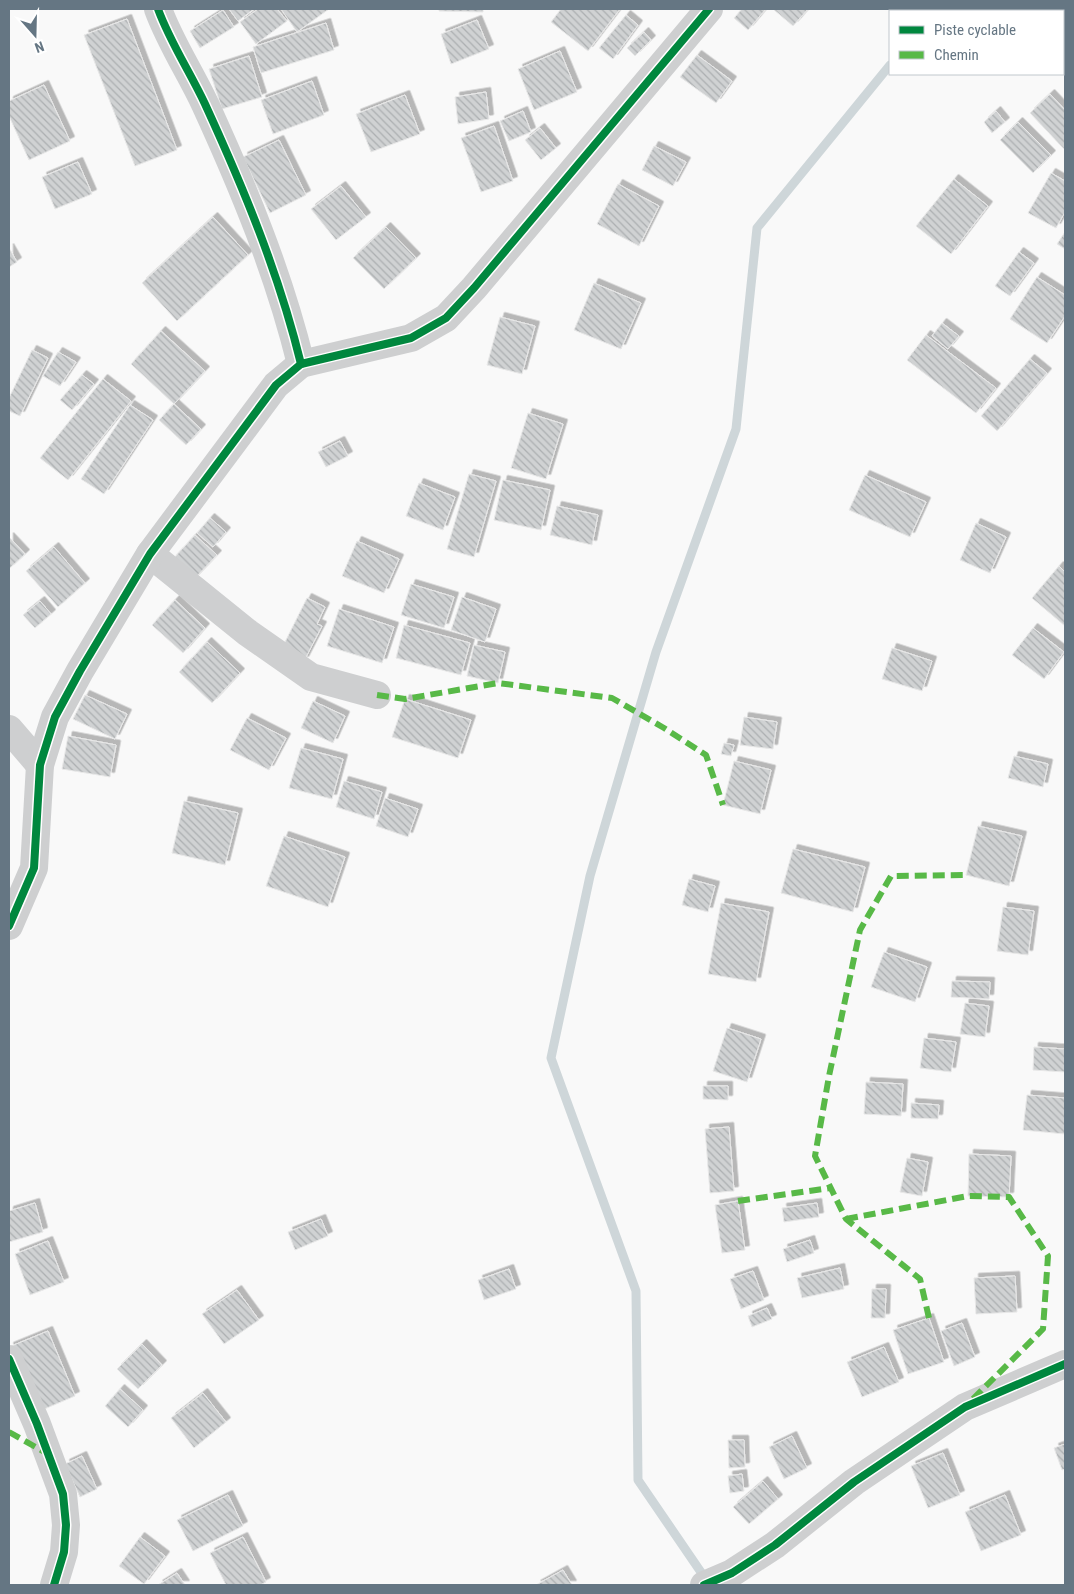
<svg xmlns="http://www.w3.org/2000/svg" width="1074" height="1594" font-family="'Roboto Condensed',sans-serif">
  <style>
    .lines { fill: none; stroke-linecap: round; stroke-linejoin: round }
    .stream { stroke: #ced6d9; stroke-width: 9 }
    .building { fill: url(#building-back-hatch); stroke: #e8e8e8; filter: url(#shadow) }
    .minor { stroke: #cecfd0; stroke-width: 28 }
    .quiet { stroke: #58b947; stroke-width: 6; stroke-dasharray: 12 6; stroke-linecap: butt }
    .cycleway-casing { stroke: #fff; stroke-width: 11 }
    .cycleway { stroke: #00873e; stroke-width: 8 }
  </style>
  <defs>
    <pattern id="building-back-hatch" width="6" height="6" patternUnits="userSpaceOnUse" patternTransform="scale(1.25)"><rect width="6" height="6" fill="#d0d2d3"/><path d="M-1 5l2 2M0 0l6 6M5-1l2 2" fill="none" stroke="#acafb1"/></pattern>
    <filter id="shadow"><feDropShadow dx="4.5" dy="-4.5" stdDeviation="0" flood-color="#0004"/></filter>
  </defs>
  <rect width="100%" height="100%" fill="#f9f9f9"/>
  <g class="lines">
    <g class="stream">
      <polyline points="919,11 920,9"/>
      <polyline points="707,1581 638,1480 636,1291 551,1058 590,876 656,652 736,429 757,228 890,65"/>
    </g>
  </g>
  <g class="building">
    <polygon points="229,9 254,9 238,21"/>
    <polygon points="258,9 277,9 287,21 256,44 240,22"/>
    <polygon points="281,9 329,9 297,32"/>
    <polygon points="439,9 483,9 483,12 439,11"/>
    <polygon points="561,9 620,9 588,51 551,22"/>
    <polygon points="742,9 764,9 765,10 748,30 734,18"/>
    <polygon points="773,9 808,9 793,26"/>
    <polygon points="223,10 234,27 200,48 190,31"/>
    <polygon points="626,15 638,25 613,59 599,48"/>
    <polygon points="127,19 177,150 135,166 84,35"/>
    <polygon points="477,20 489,49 451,64 441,34"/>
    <polygon points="326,23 334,50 261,73 253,47"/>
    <polygon points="644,32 651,40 635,56 627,48"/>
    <polygon points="560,51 577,92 534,110 518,69"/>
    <polygon points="697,55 732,81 716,103 680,77"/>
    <polygon points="249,56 262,97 222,109 209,69"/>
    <polygon points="312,81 324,115 273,134 261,100"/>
    <polygon points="44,85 70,141 29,160 9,116 9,101"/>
    <polygon points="486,92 489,119 458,124 455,97"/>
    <polygon points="1050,94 1065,110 1065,150 1030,113"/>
    <polygon points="405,95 420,134 371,152 356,114"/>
    <polygon points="523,111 531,132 509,141 500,121"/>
    <polygon points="996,111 1005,122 992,133 984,122"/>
    <polygon points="1018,122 1051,155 1033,173 1000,140"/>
    <polygon points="494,126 513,181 481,192 461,138"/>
    <polygon points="540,128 556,148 541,160 525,140"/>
    <polygon points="279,140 306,195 270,213 243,157"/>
    <polygon points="654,146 686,162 673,186 642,170"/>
    <polygon points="78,162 92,194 55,209 42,177"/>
    <polygon points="1051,173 1065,181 1065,212 1056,228 1028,213"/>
    <polygon points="954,179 988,206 951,254 916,226"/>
    <polygon points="618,184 659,206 639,246 597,224"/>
    <polygon points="341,186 366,217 336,240 311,209"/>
    <polygon points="213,217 248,255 177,321 142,283"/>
    <polygon points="386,227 416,258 384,289 353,258"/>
    <polygon points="1065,232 1065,249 1057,244"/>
    <polygon points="9,248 17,262 9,267"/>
    <polygon points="1019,252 1034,263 1010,296 995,286"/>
    <polygon points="1037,277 1065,295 1065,316 1047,343 1010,319"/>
    <polygon points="594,283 641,303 621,349 574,330"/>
    <polygon points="500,317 535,326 522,374 487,365"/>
    <polygon points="942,323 959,336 948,349 932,336"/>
    <polygon points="161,331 205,371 174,404 131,364"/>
    <polygon points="926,335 996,388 976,413 907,360"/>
    <polygon points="32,350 48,358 20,416 9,411 9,398"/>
    <polygon points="58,352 76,362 60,386 43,376"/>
    <polygon points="1030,359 1047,373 997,431 981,416"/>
    <polygon points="82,375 94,384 72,410 60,400"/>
    <polygon points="103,379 131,401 68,480 40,458"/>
    <polygon points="174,404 201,429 186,445 159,420"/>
    <polygon points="130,405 153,420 104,494 81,479"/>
    <polygon points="528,413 563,424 546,479 511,468"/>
    <polygon points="340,441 348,456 326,467 318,452"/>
    <polygon points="469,474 496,481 474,557 447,549"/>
    <polygon points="865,475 926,502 910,537 849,510"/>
    <polygon points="503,480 550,490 541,530 494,520"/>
    <polygon points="419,483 455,497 443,530 406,516"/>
    <polygon points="557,506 598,515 592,545 550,535"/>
    <polygon points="210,518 226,532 213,547 197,533"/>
    <polygon points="976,523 1006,537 990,573 960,560"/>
    <polygon points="195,535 217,555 194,579 172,560"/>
    <polygon points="9,537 25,554 9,569"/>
    <polygon points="357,541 399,559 384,593 342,576"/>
    <polygon points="54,547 85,583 58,607 26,571"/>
    <polygon points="1059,566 1065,572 1065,626 1032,598"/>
    <polygon points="411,584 454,597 444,628 401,615"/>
    <polygon points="462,597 496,609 485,642 451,630"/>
    <polygon points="307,598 325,607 317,624 322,626 304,661 281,650"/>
    <polygon points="175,600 205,628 183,653 152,625"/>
    <polygon points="40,601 51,614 35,628 23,615"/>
    <polygon points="339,609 394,627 382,663 327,646"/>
    <polygon points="404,625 470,643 461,675 396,658"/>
    <polygon points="1033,628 1064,652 1044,679 1012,655"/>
    <polygon points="207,642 240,673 212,703 179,672"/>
    <polygon points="474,645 505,652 498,683 467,676"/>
    <polygon points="892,648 932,661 922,691 882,679"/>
    <polygon points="85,695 127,714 115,739 73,719"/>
    <polygon points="405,699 471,720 458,758 392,737"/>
    <polygon points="313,701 345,716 333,743 301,728"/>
    <polygon points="744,717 777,722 773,749 740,745"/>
    <polygon points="247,718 286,738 269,770 230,750"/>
    <polygon points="68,736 116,745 110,777 62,769"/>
    <polygon points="724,743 734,745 731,756 721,754"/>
    <polygon points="301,748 343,759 332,799 289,788"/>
    <polygon points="1014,756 1048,764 1043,787 1008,778"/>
    <polygon points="734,761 771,770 760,814 723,805"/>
    <polygon points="344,781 382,792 374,819 336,807"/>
    <polygon points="385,798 418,809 408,837 376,826"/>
    <polygon points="184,801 238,813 225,865 172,853"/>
    <polygon points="978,826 1022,836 1009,886 966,875"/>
    <polygon points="284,836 345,857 328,907 266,886"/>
    <polygon points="793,849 865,867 853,912 781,893"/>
    <polygon points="689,879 715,886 708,912 682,905"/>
    <polygon points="721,903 769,912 756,982 708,974"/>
    <polygon points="1003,907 1034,911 1028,955 997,951"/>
    <polygon points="884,952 927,967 915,1002 871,987"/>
    <polygon points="952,981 990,982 989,999 951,997"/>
    <polygon points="965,1003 989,1006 985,1037 960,1034"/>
    <polygon points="727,1028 761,1039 747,1082 713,1071"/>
    <polygon points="924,1038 956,1042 951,1072 920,1068"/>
    <polygon points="1034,1047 1065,1049 1065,1072 1033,1070"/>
    <polygon points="866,1082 903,1084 901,1116 864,1114"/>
    <polygon points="703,1086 728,1086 728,1100 703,1099"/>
    <polygon points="1027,1095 1065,1098 1065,1134 1023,1130"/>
    <polygon points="911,1103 939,1105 938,1119 911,1118"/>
    <polygon points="729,1127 734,1191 710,1193 705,1129"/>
    <polygon points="969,1154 1011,1156 1009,1197 968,1196"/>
    <polygon points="907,1158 928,1162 922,1196 900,1192"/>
    <polygon points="738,1201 745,1250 722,1253 715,1205"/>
    <polygon points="35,1203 43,1232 9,1242 9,1211"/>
    <polygon points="817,1203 819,1217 784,1222 782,1208"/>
    <polygon points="321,1219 328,1236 295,1250 288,1232"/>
    <polygon points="810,1240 814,1253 787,1262 783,1249"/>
    <polygon points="48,1241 64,1282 30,1295 15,1254"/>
    <polygon points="840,1268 844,1289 802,1298 797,1278"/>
    <polygon points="509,1269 516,1289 484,1300 478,1280"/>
    <polygon points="753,1271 764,1300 741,1309 730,1279"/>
    <polygon points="1015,1276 1017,1312 976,1314 974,1278"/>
    <polygon points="872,1289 886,1289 885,1318 871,1318"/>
    <polygon points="237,1290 259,1320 224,1344 202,1314"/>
    <polygon points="767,1308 772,1319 752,1327 748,1316"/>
    <polygon points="929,1318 944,1362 908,1374 893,1330"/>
    <polygon points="962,1323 975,1357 954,1366 941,1331"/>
    <polygon points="48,1331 75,1396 35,1413 9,1347"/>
    <polygon points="142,1344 162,1365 138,1389 117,1369"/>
    <polygon points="884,1347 899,1382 862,1397 847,1362"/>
    <polygon points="120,1389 143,1410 128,1427 105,1406"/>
    <polygon points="203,1393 226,1422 194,1448 171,1418"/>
    <polygon points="792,1436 807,1468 784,1479 769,1447"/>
    <polygon points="728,1440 744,1440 745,1467 729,1468"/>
    <polygon points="1065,1444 1065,1469 1062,1470 1054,1448"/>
    <polygon points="943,1453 960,1495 928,1508 911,1466"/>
    <polygon points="82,1456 97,1489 80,1497 65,1464"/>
    <polygon points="742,1474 744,1491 730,1493 728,1476"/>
    <polygon points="763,1481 778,1499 749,1524 733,1507"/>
    <polygon points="228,1495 243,1526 193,1551 177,1520"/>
    <polygon points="1005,1495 1021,1535 981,1551 965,1512"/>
    <polygon points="140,1537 165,1556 144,1584 119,1566"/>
    <polygon points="243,1537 266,1582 260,1585 226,1585 210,1553"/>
    <polygon points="563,1570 572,1585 536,1585"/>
    <polygon points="177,1573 185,1585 158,1585"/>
  </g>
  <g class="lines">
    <g class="minor">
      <path d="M158,9C170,42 190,72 205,104C244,189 279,274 301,364"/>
      <polyline points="150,554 248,633 311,677 377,695"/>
      <polyline points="9,729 40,765"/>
      <polyline points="9,926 34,868 40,765 55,717 80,671 150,554 276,385 301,364 411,338 446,318 474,288 709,9"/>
      <polyline points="9,1359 37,1424 63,1494 66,1525 64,1552 54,1585"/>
      <polyline points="704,1585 732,1573 775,1545 854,1482 965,1407 1065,1364"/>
    </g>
    <g class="quiet">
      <polyline points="377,695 405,699 498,683 612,698 664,728 706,755 723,805"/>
      <polyline points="738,1201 830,1188"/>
      <polyline points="846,1219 968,1196 1009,1197 1048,1256 1043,1329 970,1402"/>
      <polyline points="929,1318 920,1279 846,1219 815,1156 829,1076 860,930 891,876 966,875"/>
      <polyline points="9,1432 48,1454"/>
    </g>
    <g class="cycleway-casing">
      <g id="cycleway">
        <path d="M158,9C170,42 190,72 205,104C244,189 279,274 301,364"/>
        <polyline points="9,926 34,868 40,765 55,717 80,671 150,554 276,385 301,364 411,338 446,318 474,288 709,9"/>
        <polyline points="9,1359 37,1424 63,1494 66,1525 64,1552 54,1585"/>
        <polyline points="704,1585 732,1573 775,1545 854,1482 965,1407 1065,1364"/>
      </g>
    </g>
    <use href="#cycleway" class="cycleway"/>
  </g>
  <rect width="1074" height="1594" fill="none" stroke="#657683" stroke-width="20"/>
  <rect x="889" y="10" width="175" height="65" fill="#ffffff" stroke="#c1c8cd"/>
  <rect x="899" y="26" width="25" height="8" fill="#00873e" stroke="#c1c8cd"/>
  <text x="934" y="35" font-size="15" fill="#657683">Piste cyclable</text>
  <rect x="899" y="51" width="25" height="8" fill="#58b947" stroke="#c1c8cd"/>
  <text x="934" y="60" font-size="15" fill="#657683">Chemin</text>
  <g transform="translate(35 35) rotate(160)" stroke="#ffffff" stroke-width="4" paint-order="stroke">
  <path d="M0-4L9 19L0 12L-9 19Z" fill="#657683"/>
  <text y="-8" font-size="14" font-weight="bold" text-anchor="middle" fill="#657683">N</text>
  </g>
</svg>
